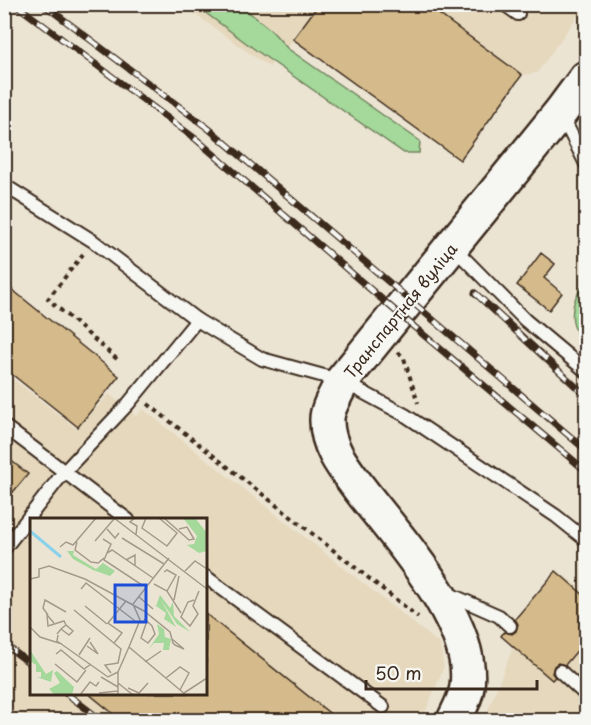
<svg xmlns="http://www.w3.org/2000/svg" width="591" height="725" font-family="'Playpen Sans',sans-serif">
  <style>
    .built { fill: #e5d8bd; fill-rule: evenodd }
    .green { fill: #a4d99b; stroke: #70825c; stroke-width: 1.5 }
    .building { fill: #d5bb8b; stroke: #3b2a1e; stroke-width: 1.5 }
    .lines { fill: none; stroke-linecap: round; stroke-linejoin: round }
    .lane-casing { stroke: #3b2a1e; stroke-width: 16 }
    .secondary-casing { stroke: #3b2a1e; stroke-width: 38 }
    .path { stroke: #3b2a1e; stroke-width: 4; stroke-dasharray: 4.5 4.5; stroke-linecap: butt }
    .lane { stroke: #f6f6f2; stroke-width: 12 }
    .secondary { stroke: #f6f6f2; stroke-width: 33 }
    .rail-casing { stroke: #3b2a1e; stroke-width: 7 }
    .rail { stroke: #f6f6f2; stroke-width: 4.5; stroke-dasharray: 14; stroke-linecap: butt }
    .labels { text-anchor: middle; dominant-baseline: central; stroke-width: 4.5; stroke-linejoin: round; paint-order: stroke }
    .street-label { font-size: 16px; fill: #3b2a1e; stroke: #f6f6f2 }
    .inset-river { fill: none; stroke: #8ad2eb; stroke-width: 3 }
    .inset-road { fill: none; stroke: #a59a8b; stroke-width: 1.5 }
    .view { fill: #1d4ed8; fill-opacity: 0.15; stroke: #1d4ed8; stroke-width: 3 }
    .inset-edge { fill: none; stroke: #3b2a1e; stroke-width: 3 }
  </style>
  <rect width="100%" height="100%" fill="#ece4d3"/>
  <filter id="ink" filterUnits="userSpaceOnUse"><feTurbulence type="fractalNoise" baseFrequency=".0167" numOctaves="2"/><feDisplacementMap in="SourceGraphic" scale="12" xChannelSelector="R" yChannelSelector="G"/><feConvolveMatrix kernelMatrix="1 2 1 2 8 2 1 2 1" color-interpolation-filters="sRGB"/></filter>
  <g filter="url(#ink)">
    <g class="built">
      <polygon points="586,4 537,73 522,75 460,160 294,39 269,67 182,5"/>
      <path d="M4,372L77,429L109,394L136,416L143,409L440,644L444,667L422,720H5ZM32,520H206V694H32Z"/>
      <polygon points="557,570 586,593 586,720 484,720 513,647 501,636"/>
    </g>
    <g class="green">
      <polygon points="195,5 240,5 272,31 287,48 420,141 419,153 404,153 257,51"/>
      <path d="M586,282V343C566,328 570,298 586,282Z"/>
    </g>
    <g class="building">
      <polygon points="319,4 425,4 522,75 460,160 293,39"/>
      <polygon points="541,253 555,264 544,278 562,293 549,310 517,285"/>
      <polygon points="4,283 119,376 78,427 4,368"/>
      <polygon points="4,455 28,474 4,503"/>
      <polygon points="556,571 586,597 586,640 565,665 558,663 554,666 552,673 555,677 552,680 501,636 504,632 512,634 516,631 518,624 515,619"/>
      <polygon points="206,614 338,720 121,720 88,693 206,693"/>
    </g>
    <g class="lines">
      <g class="lane-casing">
        <g id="lane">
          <polyline points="504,4 518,14"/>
          <polyline points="561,114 586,164"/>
          <polyline points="4,185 93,241 197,320 262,359 342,381 405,415 556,516 586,540"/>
          <polyline points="453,247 525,320 586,371"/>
          <polyline points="4,426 128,520"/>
          <polyline points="4,549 64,472 128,404 197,320"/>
          <polyline points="206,577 383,707"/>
          <polyline points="447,593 499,616 510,626"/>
          <polyline points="560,671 586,695"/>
        </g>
      </g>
      <g class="secondary-casing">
        <path id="secondary" d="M454,720C459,710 466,697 467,686C476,622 396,537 359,488C344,468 326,446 327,419C327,407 338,392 342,381L560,113L586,78"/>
      </g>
      <g class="path">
        <polyline points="83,254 48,299 118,360"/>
        <polyline points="398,352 404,358 418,403"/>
        <polyline points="148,404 418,617"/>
      </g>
      <use href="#lane" class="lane"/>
      <use href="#secondary" class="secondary"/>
      <g class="rail-casing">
        <g id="rail">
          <polyline points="15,4 197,140 413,326 586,471"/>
          <polyline points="43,4 209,129 586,450"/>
          <polyline points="475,293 586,396"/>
          <polyline points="4,644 32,665"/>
          <polyline points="67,694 101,720"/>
          <polyline points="4,713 14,720"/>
        </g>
      </g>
      <use href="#rail" class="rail"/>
    </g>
  </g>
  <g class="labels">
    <g class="street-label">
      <text transform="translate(400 310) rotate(-51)">Транспартная вуліца</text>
    </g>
  </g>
  <g transform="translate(30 518)">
    <rect width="177" height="177" fill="#ece4d3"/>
    <path d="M153,0H165L177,15V33L169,35L157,27L164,26L167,18ZM37,33H44L43,37L66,51L73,45L85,53L80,58L63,52L43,41ZM130,77L140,90L143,84L144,98L160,114L147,106L131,82L146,109L134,101L136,95L126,88ZM127,106L134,111L135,119L141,121L139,132H133L134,125H124L118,132L129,116ZM0,132L16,156L23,152L21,164L7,159H11V154H6V147L0,143ZM27,153L44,169L42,177H25L19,171L30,165L24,155Z" fill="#a4d99b"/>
    <path class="inset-river" d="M0,13L31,39"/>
    <path class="inset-road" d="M84,0L177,71M105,0L100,4L107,8L106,17M116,0L112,10L137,28L147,15L129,0M134,0L159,22L164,21L157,9L149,11M77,11L85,20L89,15M92,20L134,46M73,21L81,26L77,35M65,23L84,1M47,24L45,32L61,44L68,45L74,40M30,29L36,24L43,27L66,0M139,40L103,86L110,102L99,129L156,177M96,42L105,37V48M155,53L165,43L177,51M134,54L137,52L146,57L137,73M0,61L9,59V51L19,48L55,61L114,93L140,114L143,125L145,127L154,131L142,121M124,66L137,73L151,95M112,67L74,42L77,35L82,32L123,60M51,71L56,65L105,103M109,79L123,91M144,82L149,58M164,82L158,84L151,99L160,108L168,96L163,88L169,73M55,88L77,106M44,92L91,131L88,145L75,147L81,155M18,97L13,90L15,82L36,94M114,101L117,103L122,108L125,116L118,125L111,120L117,103M24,105L17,97L18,108L34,103L36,107M0,109L10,119L32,126M27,116L31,111L36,107L43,113L39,117L31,111M28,117L27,123L78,159L88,154M84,125L92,115L78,105L96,83M57,128L68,136L60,124M26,136L31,132L54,151L61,146M49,137L60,120M115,144L131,133M25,146L47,164L56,152M71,159L88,169M136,160L150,149L159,155L150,172M88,165L103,177M98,170L109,175L118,165M69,175L88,173M154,175L177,160M50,177L60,164L66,168L69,164M88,177V154L99,129"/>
    <path class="view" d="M85,67H116V104H85Z"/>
    <rect width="177" height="177" class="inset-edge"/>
  </g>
  <rect width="591" height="725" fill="none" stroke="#f6f6f2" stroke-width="24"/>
  <rect x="12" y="12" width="567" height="701" fill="none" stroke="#3b2a1e" stroke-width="2" filter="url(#ink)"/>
  <path d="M366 680v9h171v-9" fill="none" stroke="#3b2a1e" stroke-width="3"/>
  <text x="375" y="680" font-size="18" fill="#3b2a1e" stroke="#f6f6f2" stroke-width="4.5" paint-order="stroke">50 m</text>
</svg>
